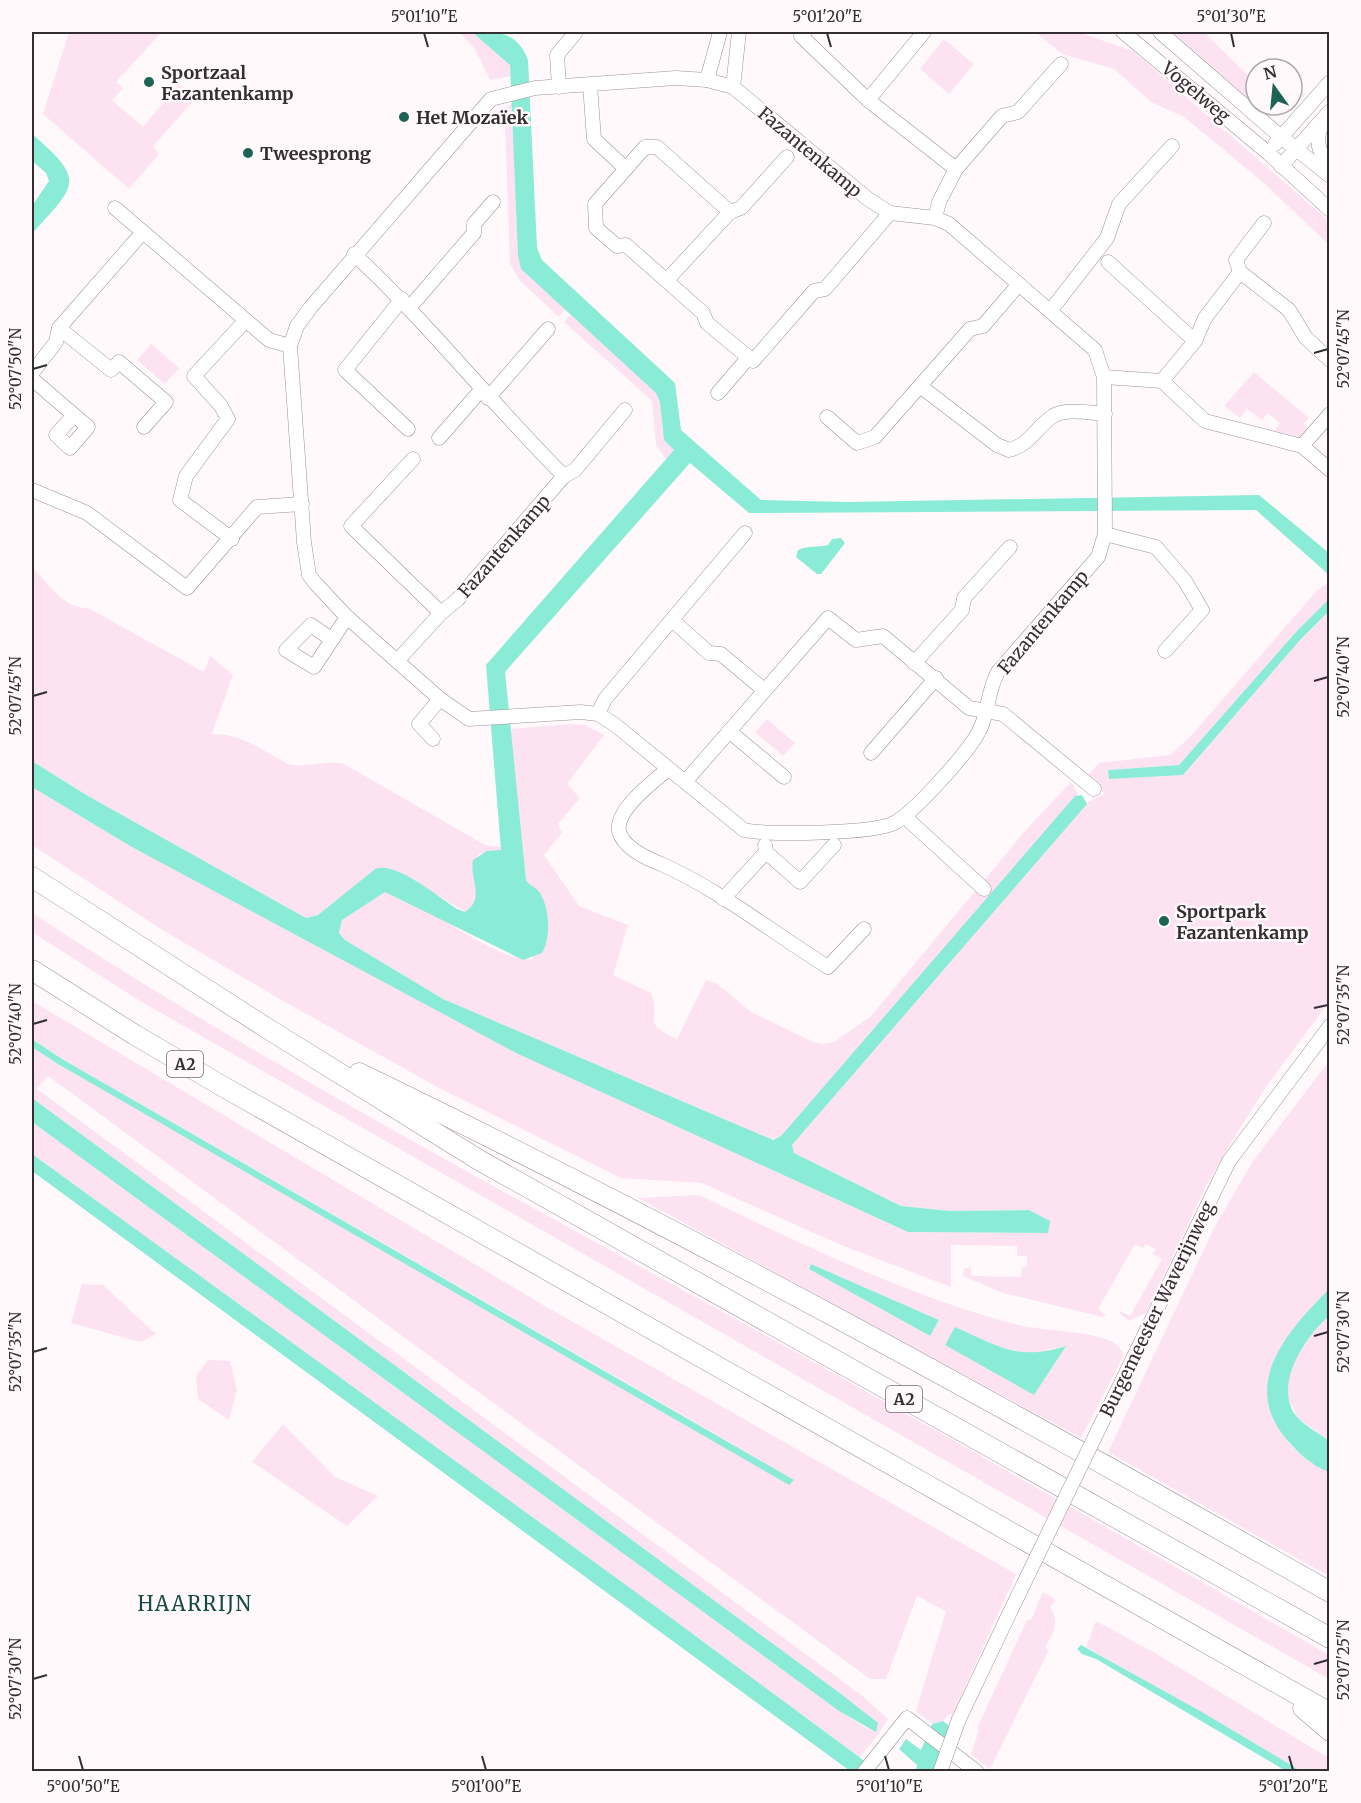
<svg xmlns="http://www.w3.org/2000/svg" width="1361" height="1803" font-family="Merriweather,serif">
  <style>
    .green { fill: #fde3f2; fill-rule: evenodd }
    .water { fill: #8aecd6 }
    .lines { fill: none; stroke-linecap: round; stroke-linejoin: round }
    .minor-casing { stroke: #9d9198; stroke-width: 15 }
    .highway-casing { stroke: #9d9198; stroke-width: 21 }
    .minor { stroke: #fff; stroke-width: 14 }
    .highway { stroke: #fff; stroke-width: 20 }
    .minor-bridge-casing { stroke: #9d9198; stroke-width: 15; stroke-linecap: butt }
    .minor-bridge { stroke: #fff; stroke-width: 14 }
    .ticks { fill: none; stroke: #332e31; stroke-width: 2 }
    .poi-dot { fill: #1d6356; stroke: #fff9fc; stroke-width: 2 }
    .labels { text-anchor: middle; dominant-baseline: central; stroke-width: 5; stroke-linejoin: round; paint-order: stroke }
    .shield { fill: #fff9fc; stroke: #706b6e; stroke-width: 1.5 }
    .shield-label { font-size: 16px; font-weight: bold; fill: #332e31 }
    .poi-label { font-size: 18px; font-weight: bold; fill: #332e31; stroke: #fff9fc; text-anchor: start }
    .street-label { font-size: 18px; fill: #332e31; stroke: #fff9fc }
    .neighbourhood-label { font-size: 20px; letter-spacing: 1.5px; fill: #154c42; stroke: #fff9fc }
    .neatline { fill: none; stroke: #332e31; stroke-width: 2 }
    .ticks-label { font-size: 15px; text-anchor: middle; fill: #332e31 }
  </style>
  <rect width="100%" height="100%" fill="#fff9fc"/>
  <g class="green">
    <polygon points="69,32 157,32 160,34 116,82 123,88 112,100 143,127 179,84 196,98 153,146 159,154 129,189 43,114"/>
    <polygon points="459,32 472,32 506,59 509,62 511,76 490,80 475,49"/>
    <polygon points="1035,32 1078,32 1133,51 1328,220 1329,245 1264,183 1184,117 1151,102 1114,69 1062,54"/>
    <path d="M1172,32H1204L1256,83V105H1292V86L1305,94C1291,107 1283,114 1263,111Z"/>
    <polygon points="944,39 974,64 949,94 920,69"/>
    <polygon points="512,104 518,256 521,269 565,309 559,317 520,281 510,264 505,127 490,114"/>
    <polygon points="571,314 656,393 660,402 664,440 674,450 666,460 656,445 652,401 564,322"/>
    <polygon points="151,344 179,368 165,384 137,360"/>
    <polygon points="1254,372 1309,418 1303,424 1309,430 1303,438 1275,431 1280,423 1268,413 1262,420 1247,409 1240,418 1224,406"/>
    <path d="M32,568C51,584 61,608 88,608L204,672L210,656L233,675L212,734C241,733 263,751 288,764C307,769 324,759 344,764L485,845L501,847V850L479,854L472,866C475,883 482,901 465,912L413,880L375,869L318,915L306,918L88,796L32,761Z"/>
    <polygon points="1329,583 1329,599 1295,633 1179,765 1108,770 1183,775 1301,639 1329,611 1329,1002 1266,1087 1235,1136 1206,1186 1146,1313 1129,1321 1119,1313 1121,1311 1130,1316 1162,1259 1153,1254 1156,1249 1146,1244 1143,1248 1135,1244 1098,1309 1106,1315 1103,1317 1003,1293 963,1276 964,1269 971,1267 971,1276 1021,1277 1022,1267 1027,1267 1027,1256 1017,1256 1017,1246 951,1245 951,1287 841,1245 702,1183 621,1178 439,1088 285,1002 164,931 32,845 32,787 130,846 768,1168 908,1232 1048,1233 1041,1218 1029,1210 950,1211 901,1206 794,1153 792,1145 1088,802 1105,794 1086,777 1099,763 1170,755 1191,736 1318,589"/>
    <polygon points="767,719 795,743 783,756 755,732"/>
    <path d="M571,724L585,725L604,735L567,784L580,798L558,824L562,833L544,855L579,906L628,925L613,975L651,993C662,1020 639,1022 677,1039L706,980L716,983L751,1012L813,1042L822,1044L834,1042L871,1016L1025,831L1071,782L1078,794L781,1136L768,1140L443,999L345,940L339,933L342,920L385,892C424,899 495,963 532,959L545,905L540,894L526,880L510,729Z"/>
    <path d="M32,913C254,1058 488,1183 721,1311C925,1423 1127,1539 1329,1655V1679L140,1001L32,932Z"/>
    <polygon points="32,1001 545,1306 1016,1574 953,1714 948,1715 938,1728 916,1711 946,1611 917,1596 886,1679 870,1679 48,1076 37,1089 860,1694 888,1719 878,1735 859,1758 32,1154 32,1122 839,1711 873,1732 456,1411 32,1098 32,1047 794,1479 62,1059 32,1039"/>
    <path d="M1329,1061V1441L1298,1418L1289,1400L1268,1386C1264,1421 1297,1460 1329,1472V1576L1108,1452L1215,1226L1253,1161Z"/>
    <path d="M699,1195C802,1244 907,1296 1018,1325C1042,1331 1098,1331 1116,1344C1119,1346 1122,1352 1124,1355L1081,1438L638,1198ZM811,1264L939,1320V1321L929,1336L809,1268ZM1065,1346L1034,1395L1001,1347L1028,1354Z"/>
    <polygon points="82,1284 103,1285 156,1334 140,1342 71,1323"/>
    <polygon points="208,1360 230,1361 237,1390 229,1420 198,1399 196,1376"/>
    <polygon points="283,1424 335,1477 378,1496 347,1526 252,1462"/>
    <path d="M1043,1592L1056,1600L1050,1607C1060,1622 1054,1633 1045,1647L1049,1650L990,1769L971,1754L979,1730L977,1728L1027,1620H1031Z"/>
    <polygon points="1096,1621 1155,1653 1329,1758 1329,1771 1301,1771 1086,1647"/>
  </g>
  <g class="water">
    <path d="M472,32C499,32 517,31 528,60L537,248L542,260L675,383L681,430L761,500L848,502L1259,495L1329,553V575L1256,510L749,513L690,463L505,672L526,880C530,886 536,887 540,893C550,909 551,938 542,953L523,960L385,892L342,920L339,933L345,940L443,999L773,1140L781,1136L1075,796L1082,795L1087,804L792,1145L794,1153L901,1206L950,1211L1029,1210L1050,1221L1048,1233L908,1232L516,1053L130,846L32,787V761L88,796L306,918L318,915L375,869C396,861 438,897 457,909L465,912C486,898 469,879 473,860L487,851L501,850L486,665L674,450L664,440L660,402L656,393L521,269L518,256L510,65Z"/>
    <path d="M32,134C87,181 76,185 32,234V206L49,181L46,173L32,161Z"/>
    <path d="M841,538L845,543L821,574H817L796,557L798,550C808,545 818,548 828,545L832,539Z"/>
    <polygon points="1329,599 1329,611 1301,639 1183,775 1109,779 1108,770 1179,765 1295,633"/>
    <polygon points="32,1039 62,1059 794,1480 789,1485 58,1064 32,1047"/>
    <polygon points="32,1098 841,1694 878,1723 876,1732 839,1711 32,1122"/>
    <polygon points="32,1154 659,1609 878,1771 850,1771 32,1171"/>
    <polygon points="811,1264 939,1320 930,1336 809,1269"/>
    <path d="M1329,1289V1316C1305,1336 1270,1389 1299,1419C1307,1427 1320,1434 1329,1441V1472C1311,1466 1295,1450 1283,1435C1241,1380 1291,1328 1329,1289Z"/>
    <path d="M955,1327C1000,1347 1017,1361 1066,1346L1034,1395L945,1345Z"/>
    <polygon points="1081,1645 1202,1712 1301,1771 1286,1771 1096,1659 1082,1654 1077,1649"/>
    <polygon points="943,1721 951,1727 945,1771 916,1771 917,1765 899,1749 906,1739 921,1750 932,1724"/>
  </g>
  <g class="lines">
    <g class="minor-casing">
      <g id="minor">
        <polyline points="805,32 801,36 868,100 956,169"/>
        <polyline points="1123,32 1268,153 1330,210"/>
        <polyline points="1160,32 1281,137 1330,176"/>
        <path d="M676,78L707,80L733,87L868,199L890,213L935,218L949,224L1095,350L1104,377L1105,534L1098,557L998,672C987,691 989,715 978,733C968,752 913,814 894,823C872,834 770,835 744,830L614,724L598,714L581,712L469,719L440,699L347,617L316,584L309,575L304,542L290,346L297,326L311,307L491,99L535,88Z"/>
        <polyline points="707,80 720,32"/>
        <polyline points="590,85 594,139 626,169"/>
        <polyline points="559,87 557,55 576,32"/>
        <polyline points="733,87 739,32"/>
        <polyline points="868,100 924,32"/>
        <path d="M1323,122C1314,140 1318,151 1330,167"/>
        <polyline points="1275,144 1330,82"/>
        <polyline points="1281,166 1330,111"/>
        <polyline points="115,208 269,340 290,346"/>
        <polyline points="730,212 657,147 645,147 595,204 596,228 617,246 626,245 703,313 707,323 753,361 814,291 825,289 890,213"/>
        <polyline points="935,218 939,202 956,169 1002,116 1018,112 1061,64"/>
        <polyline points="1264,223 1236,260 1240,272 1289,310 1306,338 1330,360"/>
        <path d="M354,254C429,324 492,404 564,476"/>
        <polyline points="1108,262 1195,341"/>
        <polyline points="667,280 730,212 741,208 787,157"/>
        <polyline points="402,299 345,370 408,429"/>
        <polyline points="410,307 474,233 474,224 493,202"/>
        <polyline points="1051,310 1107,238 1119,204 1172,146"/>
        <polyline points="59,328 111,370 119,362 166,402 144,427"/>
        <polyline points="32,373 56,342 59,328 143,232"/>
        <polyline points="1104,377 1162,381 1195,341 1205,318 1240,272"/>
        <polyline points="32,379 88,427 70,448 56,435 74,415"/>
        <polyline points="1162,381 1205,421 1302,446 1330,470"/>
        <path d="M920,386L997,445L1009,450C1030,445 1036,427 1053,416C1066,408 1090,413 1105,414"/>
        <polyline points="718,393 748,358"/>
        <polyline points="488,398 548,329"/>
        <polyline points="827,417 857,443 875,437 970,329 983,326 1019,284"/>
        <polyline points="439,438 481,390"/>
        <polyline points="1302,446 1330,414"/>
        <polyline points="413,459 351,526 441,613"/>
        <polyline points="32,490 87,513 187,588 257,507 302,504"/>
        <polyline points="1105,534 1156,547 1185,581 1202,610 1165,651"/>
        <polyline points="232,539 180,500 186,476 228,419 221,406 194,376 245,321"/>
        <polyline points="672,620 709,653 721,654 764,690"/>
        <polyline points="331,639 311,625 286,650 314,667 347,617"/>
        <polyline points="398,660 441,613 458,599 564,476 575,470 625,410"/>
        <polyline points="914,663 962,610 964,598 1010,547"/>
        <polyline points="598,714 605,699 745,533"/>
        <polyline points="729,731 784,777"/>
        <polyline points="433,739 419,724 440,699"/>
        <polyline points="871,753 936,678"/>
        <path d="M668,769C654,781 615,810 619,831C623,848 646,858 661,864C720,890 773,933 828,967L864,929"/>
        <polyline points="685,782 828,618 856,640 883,636 969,708 1003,714 1094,789"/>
        <polyline points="905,817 984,889"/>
        <polyline points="766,852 800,882 834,845"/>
        <polyline points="723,899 766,852 765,845"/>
        <polyline points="1104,1418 1229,1161 1330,1026"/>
        <polyline points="959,1719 1012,1608"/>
        <polyline points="864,1772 907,1718 977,1772"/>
      </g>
    </g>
    <g class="highway-casing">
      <g id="highway">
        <polyline points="32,877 265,1027 479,1160 1330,1638"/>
        <polyline points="32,970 135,1035 222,1086 1330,1713"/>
        <path d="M359,1073C689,1232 1011,1411 1330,1592"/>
        <polyline points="1303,1708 1330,1731"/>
      </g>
    </g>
    <use href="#minor" class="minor"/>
    <use href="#highway" class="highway"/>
    <g class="minor-bridge-casing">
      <g id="minor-bridge">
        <polyline points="1012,1608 1104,1418"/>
        <polyline points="940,1772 959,1719"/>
      </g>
    </g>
    <use href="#minor-bridge" class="minor-bridge"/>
  </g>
  <path class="ticks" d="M424,33L428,47M827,33L831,47M1231,33L1234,47M1314,353L1328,349M33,369L47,365M1314,681L1328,677M33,696L47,692M1314,1008L1328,1005M33,1024L47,1020M1314,1336L1328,1332M33,1352L47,1348M1314,1664L1328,1660M33,1679L47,1675M79,1756L83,1770M482,1756L486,1770M885,1756L889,1770M1289,1756L1293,1770"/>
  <g class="poi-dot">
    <circle cx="149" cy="82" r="6"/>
    <circle cx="404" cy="117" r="6"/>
    <circle cx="248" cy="153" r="6"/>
    <circle cx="1164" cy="921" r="6"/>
  </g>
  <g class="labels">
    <g class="shield">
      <rect x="167" y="1051" width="36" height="26" rx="4.5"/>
      <rect x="886" y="1386" width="36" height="26" rx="4.5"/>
    </g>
    <g class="shield-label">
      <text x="185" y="1064">A2</text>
      <text x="904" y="1399">A2</text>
    </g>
    <g class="poi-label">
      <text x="161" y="72">Sportzaal<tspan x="161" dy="21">Fazantenkamp</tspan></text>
      <text x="416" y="117">Het Mozaïek</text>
      <text x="260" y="153">Tweesprong</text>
      <text x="1176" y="911">Sportpark<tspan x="1176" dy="21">Fazantenkamp</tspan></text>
    </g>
    <g class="street-label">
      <text transform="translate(1196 92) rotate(40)">Vogelweg</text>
      <text transform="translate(810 152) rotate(40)">Fazantenkamp</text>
      <text transform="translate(504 546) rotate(-49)">Fazantenkamp</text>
      <text transform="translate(1043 622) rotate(-50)">Fazantenkamp</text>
      <text transform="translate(1157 1309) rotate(-64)">Burgemeester Waverijnweg</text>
    </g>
    <g class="neighbourhood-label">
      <text x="195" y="1603">HAARRIJN</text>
    </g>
  </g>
  <rect width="1361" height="1803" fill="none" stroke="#fff9fc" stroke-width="66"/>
  <g transform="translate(1274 87) rotate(345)"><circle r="28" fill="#fff9fc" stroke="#ada8ab" stroke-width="1.5"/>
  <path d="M0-4.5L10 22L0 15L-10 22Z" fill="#1d6356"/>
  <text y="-9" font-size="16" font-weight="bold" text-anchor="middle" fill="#332e31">N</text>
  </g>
  <rect x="33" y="33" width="1295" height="1737" class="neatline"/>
  <g class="ticks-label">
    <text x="424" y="22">5°01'10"E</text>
    <text x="827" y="22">5°01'20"E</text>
    <text x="1231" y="22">5°01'30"E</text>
    <text transform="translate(1344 349) rotate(-90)" y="5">52°07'45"N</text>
    <text transform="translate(16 369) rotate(-90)" y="5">52°07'50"N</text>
    <text transform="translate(1344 677) rotate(-90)" y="5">52°07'40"N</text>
    <text transform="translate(16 696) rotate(-90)" y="5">52°07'45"N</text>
    <text transform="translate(1344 1005) rotate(-90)" y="5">52°07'35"N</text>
    <text transform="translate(16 1024) rotate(-90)" y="5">52°07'40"N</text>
    <text transform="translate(1344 1332) rotate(-90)" y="5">52°07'30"N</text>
    <text transform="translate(16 1352) rotate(-90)" y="5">52°07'35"N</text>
    <text transform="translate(1344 1660) rotate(-90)" y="5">52°07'25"N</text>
    <text transform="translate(16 1679) rotate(-90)" y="5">52°07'30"N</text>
    <text x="83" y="1792">5°00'50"E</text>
    <text x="486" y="1792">5°01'00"E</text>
    <text x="889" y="1792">5°01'10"E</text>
    <text x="1293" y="1792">5°01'20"E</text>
  </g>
</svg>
